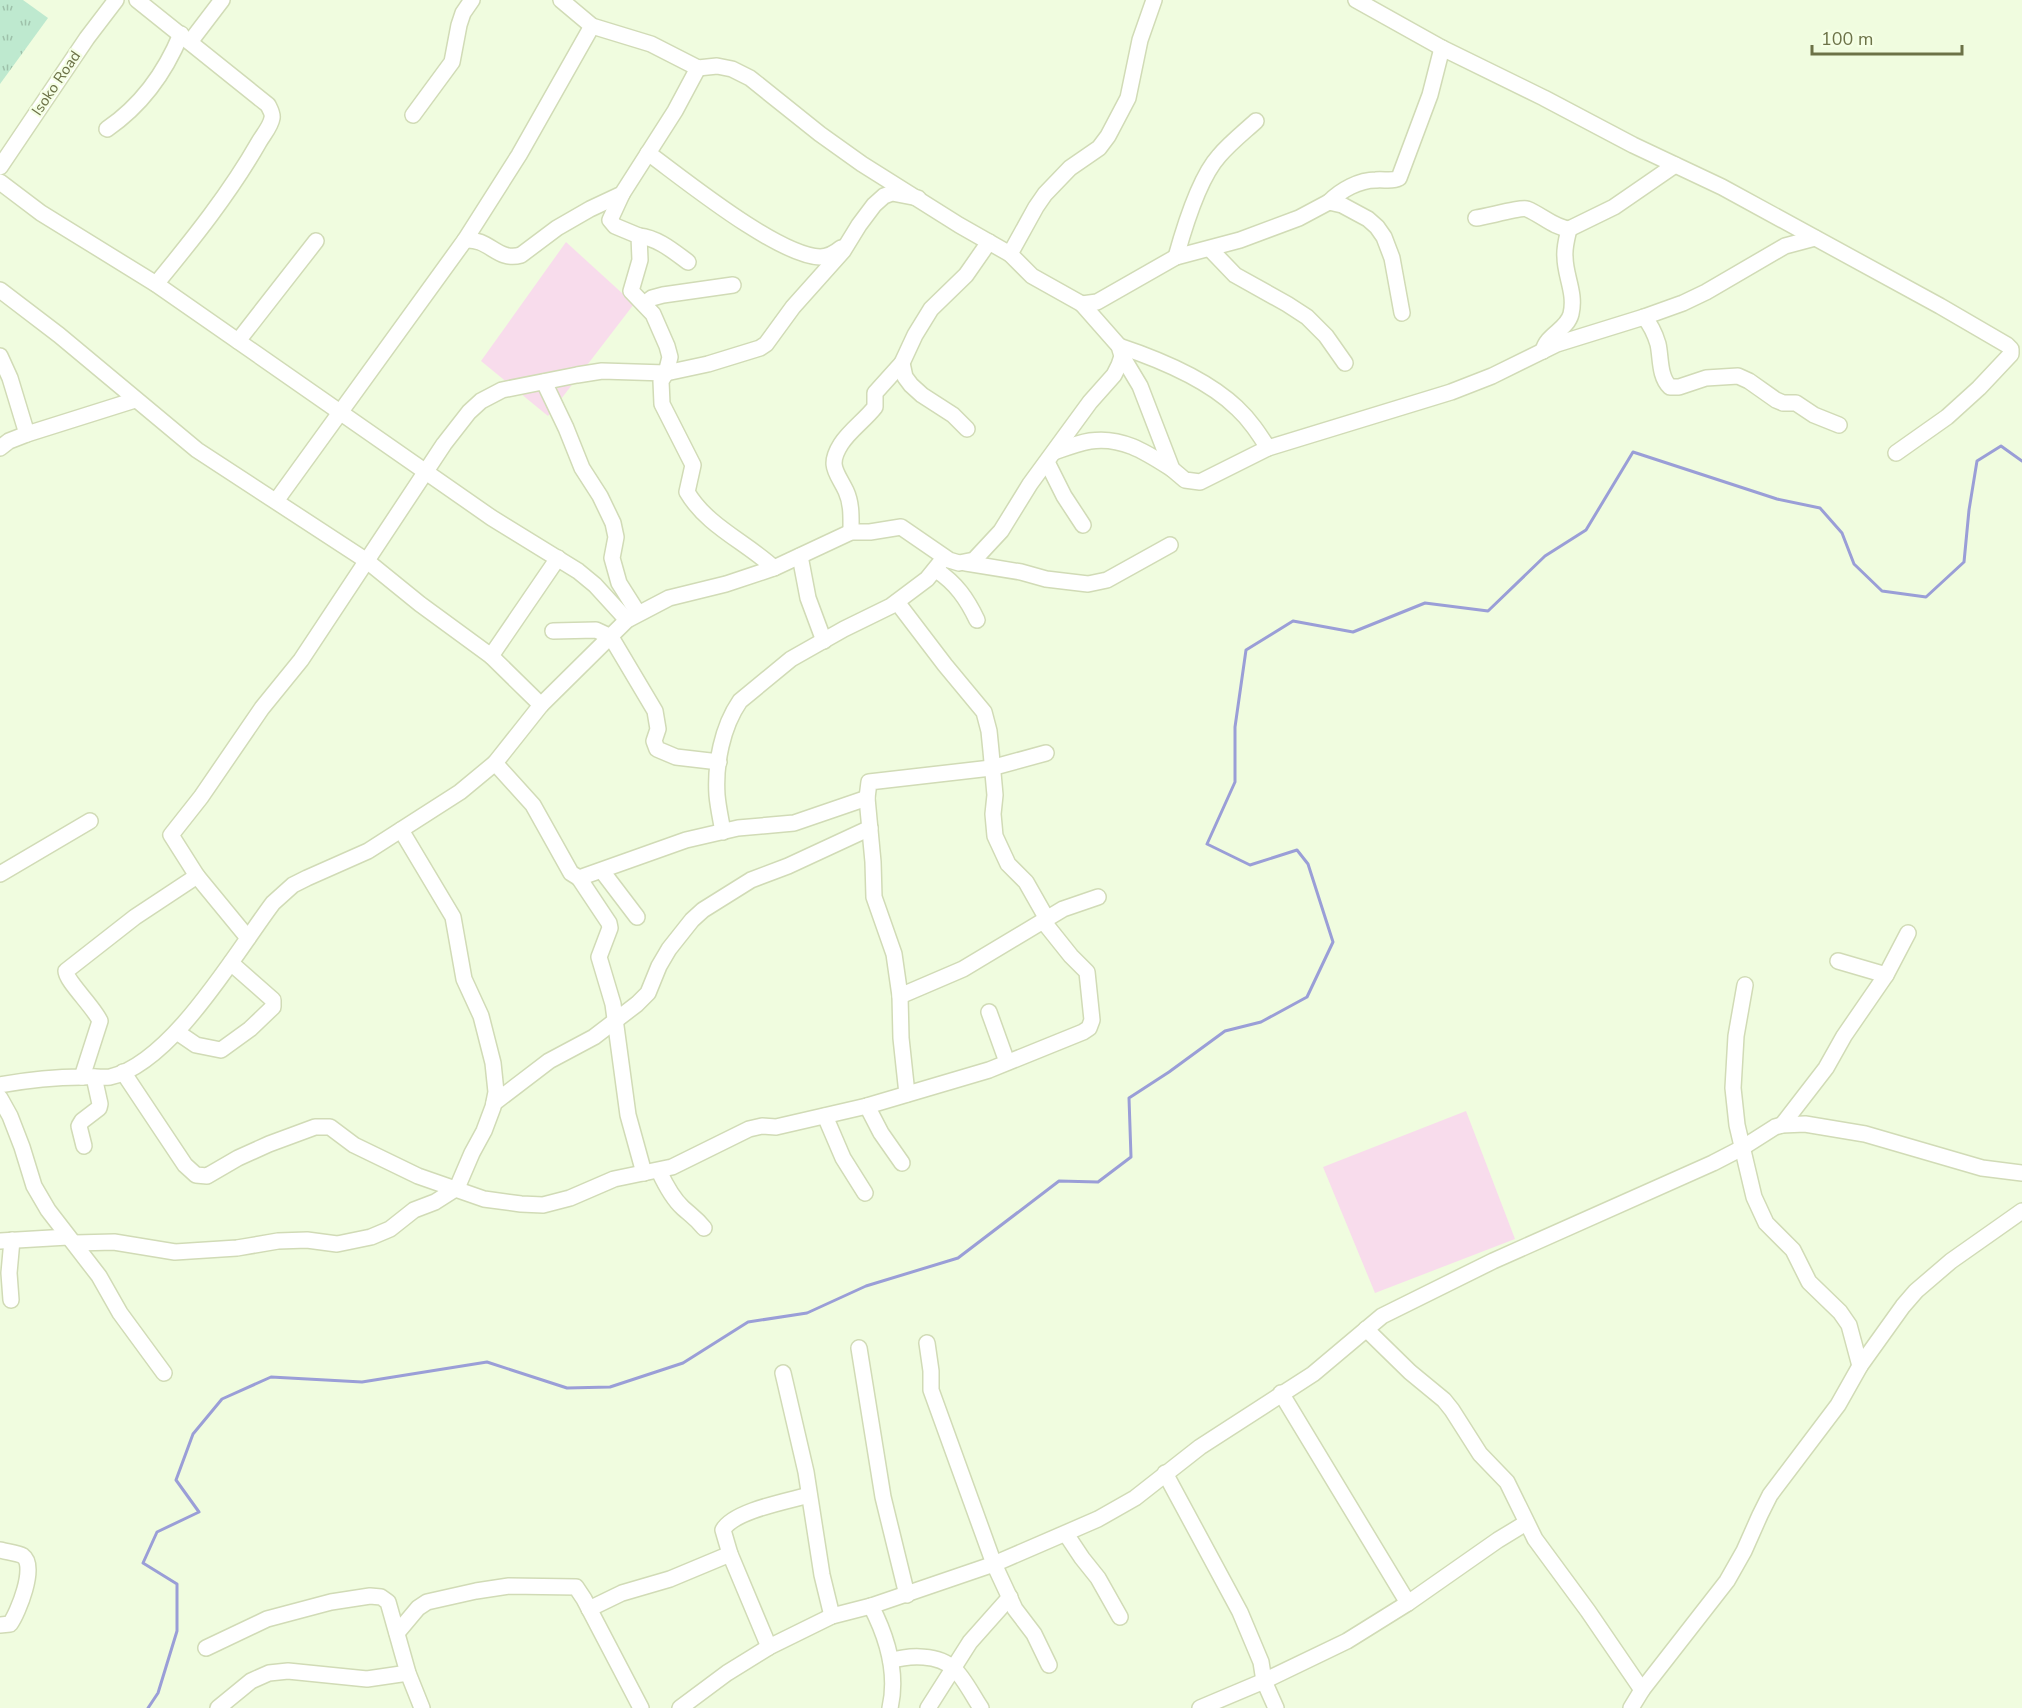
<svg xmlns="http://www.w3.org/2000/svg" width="2022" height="1708" font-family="'Nunito Sans',sans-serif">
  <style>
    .education { fill: #f8dcec }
    .grass { fill: url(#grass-tufts) }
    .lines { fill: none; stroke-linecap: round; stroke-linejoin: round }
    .stream { stroke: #9a9ed7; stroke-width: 3 }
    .minor-casing { stroke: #d1dbb6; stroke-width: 18 }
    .minor { stroke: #fff; stroke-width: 15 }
    .labels { text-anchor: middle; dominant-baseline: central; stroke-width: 4.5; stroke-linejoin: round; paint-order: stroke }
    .street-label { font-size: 15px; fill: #6c7247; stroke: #f5ffe5 }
  </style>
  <defs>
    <pattern id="grass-tufts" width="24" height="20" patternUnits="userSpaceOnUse" patternTransform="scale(1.5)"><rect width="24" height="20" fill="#bee9cf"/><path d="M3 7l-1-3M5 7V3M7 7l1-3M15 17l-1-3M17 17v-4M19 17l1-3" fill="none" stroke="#9ec1aa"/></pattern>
  </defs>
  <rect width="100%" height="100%" fill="#f0fcdf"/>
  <g class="education">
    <polygon points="566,242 634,304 548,416 481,361"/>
    <polygon points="1466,1111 1515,1239 1375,1293 1323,1167"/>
  </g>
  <polygon class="grass" points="0,0 23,0 48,18 0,84"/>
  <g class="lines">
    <polyline class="stream" points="148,1708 158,1693 177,1631 177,1584 143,1563 157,1532 199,1512 176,1480 193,1434 222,1399 271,1377 362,1382 487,1362 567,1388 610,1387 683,1363 748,1322 807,1313 866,1286 958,1258 1059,1181 1098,1182 1131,1157 1129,1098 1169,1072 1225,1031 1261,1022 1307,997 1333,942 1308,864 1297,850 1250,865 1207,844 1235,782 1235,727 1246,650 1293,621 1353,632 1425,603 1488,611 1545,556 1586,530 1633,452 1777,499 1820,508 1842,533 1854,564 1882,591 1926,597 1964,562 1969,510 1977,461 2001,446 2022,461"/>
    <g class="minor-casing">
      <g id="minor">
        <path d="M137,0L268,105C270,109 273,114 272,118C271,126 263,135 259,142C230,193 193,239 156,284"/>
        <polyline points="561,0 592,26 651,44 698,68 717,66 732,69 750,78 820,134 862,164 959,225 1010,254"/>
        <polyline points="1356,0 1442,48 1544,98 1633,145 1722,187 1940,306 2007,345 2011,349 2011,354 1979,388 1947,417 1896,453"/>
        <polyline points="190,42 222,0"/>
        <polyline points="413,115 452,62 459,25 463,13 472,0"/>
        <path d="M107,129C142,105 165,73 181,34"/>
        <path d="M648,153C685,180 777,255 820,257C828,257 835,253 841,248"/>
        <polyline points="0,167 87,38 116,0"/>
        <polyline points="0,182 41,213 156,284 492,518 578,571 595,585 627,620"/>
        <path d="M622,194L610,220L615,226L639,236L640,260L631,291L653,314L667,346L670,357L666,373L661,381L662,404L693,465L687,492C707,526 746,542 774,568"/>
        <path d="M1329,202C1341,190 1359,180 1376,180C1384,179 1392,182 1399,178L1430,95L1442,48"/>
        <path d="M1476,218C1486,217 1521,207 1527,209C1542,215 1553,227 1569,229L1614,207L1675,165"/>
        <path d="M639,236C658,238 673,251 688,262"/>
        <path d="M465,240C490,238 497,262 521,255L557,228L590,209L622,194L675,111L698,68"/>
        <polyline points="1210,249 1235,275 1287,304 1307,317 1326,336 1345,363"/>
        <path d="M1176,257C1184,228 1199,178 1219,156C1230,143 1244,132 1256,121"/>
        <polyline points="0,290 59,335 197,450 367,561 420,604 491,656 541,705"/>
        <polyline points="644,304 652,298 663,295 733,285"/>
        <polyline points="1082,304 1097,302 1176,257 1240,240 1299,218 1329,202 1342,205 1368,219 1377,227 1384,237 1392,258 1402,313"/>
        <path d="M1644,317C1651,325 1655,334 1658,344C1661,357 1659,377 1670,387H1679L1706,378L1738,376L1749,381L1776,400L1783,403H1796L1814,415L1839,425"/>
        <polyline points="238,341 316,241"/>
        <path d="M1119,346C1158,359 1207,379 1237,408C1250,420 1259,434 1268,448"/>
        <path d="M1543,351C1547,334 1567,330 1571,314C1576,293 1565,276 1565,257C1564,248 1567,238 1569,229"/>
        <polyline points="0,356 10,378 27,434"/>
        <polyline points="1122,356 1140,386 1172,469 1185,480 1200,482 1268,448 1451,392 1492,376 1557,344 1644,317 1683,303 1706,292 1785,246 1815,238"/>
        <polyline points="902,363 905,377 911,385 922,395 953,415 967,429"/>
        <polyline points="544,382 566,428 582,468 600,496 613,523 616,537 612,558 619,583 638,613"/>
        <polyline points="0,448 9,441 27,434 135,400"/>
        <path d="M1054,452C1065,448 1078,443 1090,441C1122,436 1147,453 1172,469"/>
        <polyline points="1047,462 1064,496 1083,525"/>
        <polyline points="276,501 465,240 519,155 592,26"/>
        <path d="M851,532C851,518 852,504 846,491C837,472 827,466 841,444C850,430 865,420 875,407V393L902,363L915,335L931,309L966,275L989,242"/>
        <polyline points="800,556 808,598 824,641"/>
        <polyline points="966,563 1021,572 1046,579 1088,584 1107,580 1170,545"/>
        <path d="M936,570C956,583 967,599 977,620"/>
        <polyline points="897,602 945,665 984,712 989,731 991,751 995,795 993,814 995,836 1008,864 1026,882 1047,919"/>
        <polyline points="553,631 596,630 611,637 655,711 658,729 654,741 657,749 676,757 719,762"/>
        <polyline points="491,656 558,558"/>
        <polyline points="495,763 533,805 571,873 579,878 686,840 738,828 794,823 867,798"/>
        <path d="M723,832C721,820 718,807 717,795C715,764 722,727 740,701L791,659L844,629L891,606L927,579L944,558"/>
        <polyline points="602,871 637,917"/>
        <polyline points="0,874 90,821"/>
        <polyline points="579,878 609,923 610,928 599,957 613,1004 628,1115 644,1173"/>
        <polyline points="248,938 197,876 171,835 201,797 262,708 301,660 444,444 469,412 481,401 502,390 577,375 602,371 666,373 708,364 760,348 766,344 793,307 843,251 859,225 874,205 884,196 892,193 918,198"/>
        <polyline points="1838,961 1886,975"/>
        <polyline points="1745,985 1736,1036 1733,1088 1737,1125 1754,1197 1766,1223 1793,1250 1809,1282 1840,1312 1849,1325 1860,1366"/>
        <polyline points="900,996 963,969 1063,909 1098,897"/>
        <polyline points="989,1012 1007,1062"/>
        <polyline points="177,1032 196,1045 221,1050 250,1029 273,1007 273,1000 231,963"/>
        <polyline points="123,1072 185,1165 196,1175 207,1176 238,1158 269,1144 315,1127 330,1127 354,1145 418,1176 484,1199 521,1204 543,1205 570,1198 614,1179 672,1167 749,1129 762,1126 776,1127 867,1106 989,1070 1083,1032 1089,1028 1092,1020 1087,972 1071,956 1043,921"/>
        <path d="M82,1077L100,1021C94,1007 66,981 66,971L135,917L197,876"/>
        <path d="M0,1085C27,1080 55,1077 82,1077C91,1076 101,1078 110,1077C172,1063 236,952 273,903L293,885L307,878L368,851L460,792L495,763L541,705L627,620L669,598L726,584L774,568L851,532H870L901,527L949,560L959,563L974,560L1001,531L1030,484L1090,402L1114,375L1119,365L1122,356L1119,346L1082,304L1032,276L1010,254L1036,207L1045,194L1070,168L1099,148L1108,136L1128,98L1140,40L1154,0"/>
        <polyline points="907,1094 901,1038 900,996 894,954 874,897 873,862 867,798 869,782 991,768 1046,753"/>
        <polyline points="0,1098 10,1116 22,1147 34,1186 48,1210 99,1276 120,1313 164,1373"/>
        <polyline points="494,1103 549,1061 594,1037 637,1004 648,993 659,966 669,949 692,920 703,910 751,880 788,866 870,828"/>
        <polyline points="867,1106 881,1133 902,1163"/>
        <polyline points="825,1116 843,1158 865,1193"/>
        <polyline points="1782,1125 1826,1068 1844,1036 1886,975 1908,933"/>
        <polyline points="84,1146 79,1126 82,1121 99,1108 100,1104 94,1077"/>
        <path d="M659,1171C665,1184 672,1198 683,1208C692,1216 696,1218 704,1228"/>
        <polyline points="0,1241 68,1237"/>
        <polyline points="75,1243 114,1242 175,1252 237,1248 278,1241 307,1240 337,1244 371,1237 390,1229 414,1210 435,1202 457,1188 472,1153 484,1131 493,1107 496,1092 493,1063 481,1016 464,979 453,917 401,830"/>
        <polyline points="11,1300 9,1273 12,1240"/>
        <polyline points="1366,1329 1410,1372 1444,1400 1452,1410 1480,1454 1507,1482 1535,1539 1588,1611 1642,1690"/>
        <polyline points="927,1343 931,1371 931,1390 994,1564 1015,1609 1034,1634 1049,1665"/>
        <polyline points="859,1348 883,1497 907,1595"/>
        <polyline points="783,1373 806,1472 822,1575 832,1616"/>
        <polyline points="1281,1393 1408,1603"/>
        <polyline points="1165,1473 1240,1612 1261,1662 1264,1681 1276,1708"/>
        <polyline points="1066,1534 1082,1558 1098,1578 1120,1617"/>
        <path d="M0,1550C7,1552 18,1553 23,1556C37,1566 18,1613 10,1624L0,1625"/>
        <path d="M871,1606C887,1637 898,1673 890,1708"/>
        <polyline points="589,1609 622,1593 670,1579 730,1554"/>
        <polyline points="397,1633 418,1608 427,1602 476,1591 509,1586 576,1587 584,1599 641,1708"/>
        <path d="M769,1647L730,1554L723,1530C733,1511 788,1501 809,1495"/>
        <polyline points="206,1648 267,1619 331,1602 370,1596 381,1597 388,1602 408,1673 422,1708"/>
        <path d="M891,1661C909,1655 939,1654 954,1669C963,1676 974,1698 981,1708"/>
        <polyline points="218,1708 251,1681 269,1673 288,1671 367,1679 408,1673"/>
        <polyline points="680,1708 727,1673 769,1647 832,1616 871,1606 994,1564 1098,1519 1135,1498 1200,1447 1313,1374 1382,1316 1493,1261 1713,1163 1742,1148 1775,1127 1782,1125 1805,1124 1865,1134 1982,1168 2022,1173"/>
        <polyline points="928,1708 970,1642 1010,1597"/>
        <polyline points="1200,1708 1264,1681 1347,1641 1408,1603 1498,1540 1526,1523"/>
        <polyline points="1631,1708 1642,1690 1727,1581 1744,1551 1760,1515 1770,1495 1838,1405 1860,1366 1903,1306 1916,1291 1951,1261 2022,1211"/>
      </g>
    </g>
    <use href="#minor" class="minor"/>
  </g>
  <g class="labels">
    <g class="street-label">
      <text transform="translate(56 83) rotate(-56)">Isoko Road</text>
    </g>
  </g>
  <path d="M1812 45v9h150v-9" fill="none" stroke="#6c7247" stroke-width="3"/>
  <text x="1821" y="45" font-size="18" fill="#6c7247" stroke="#f5ffe5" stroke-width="4.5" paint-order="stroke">100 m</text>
</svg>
